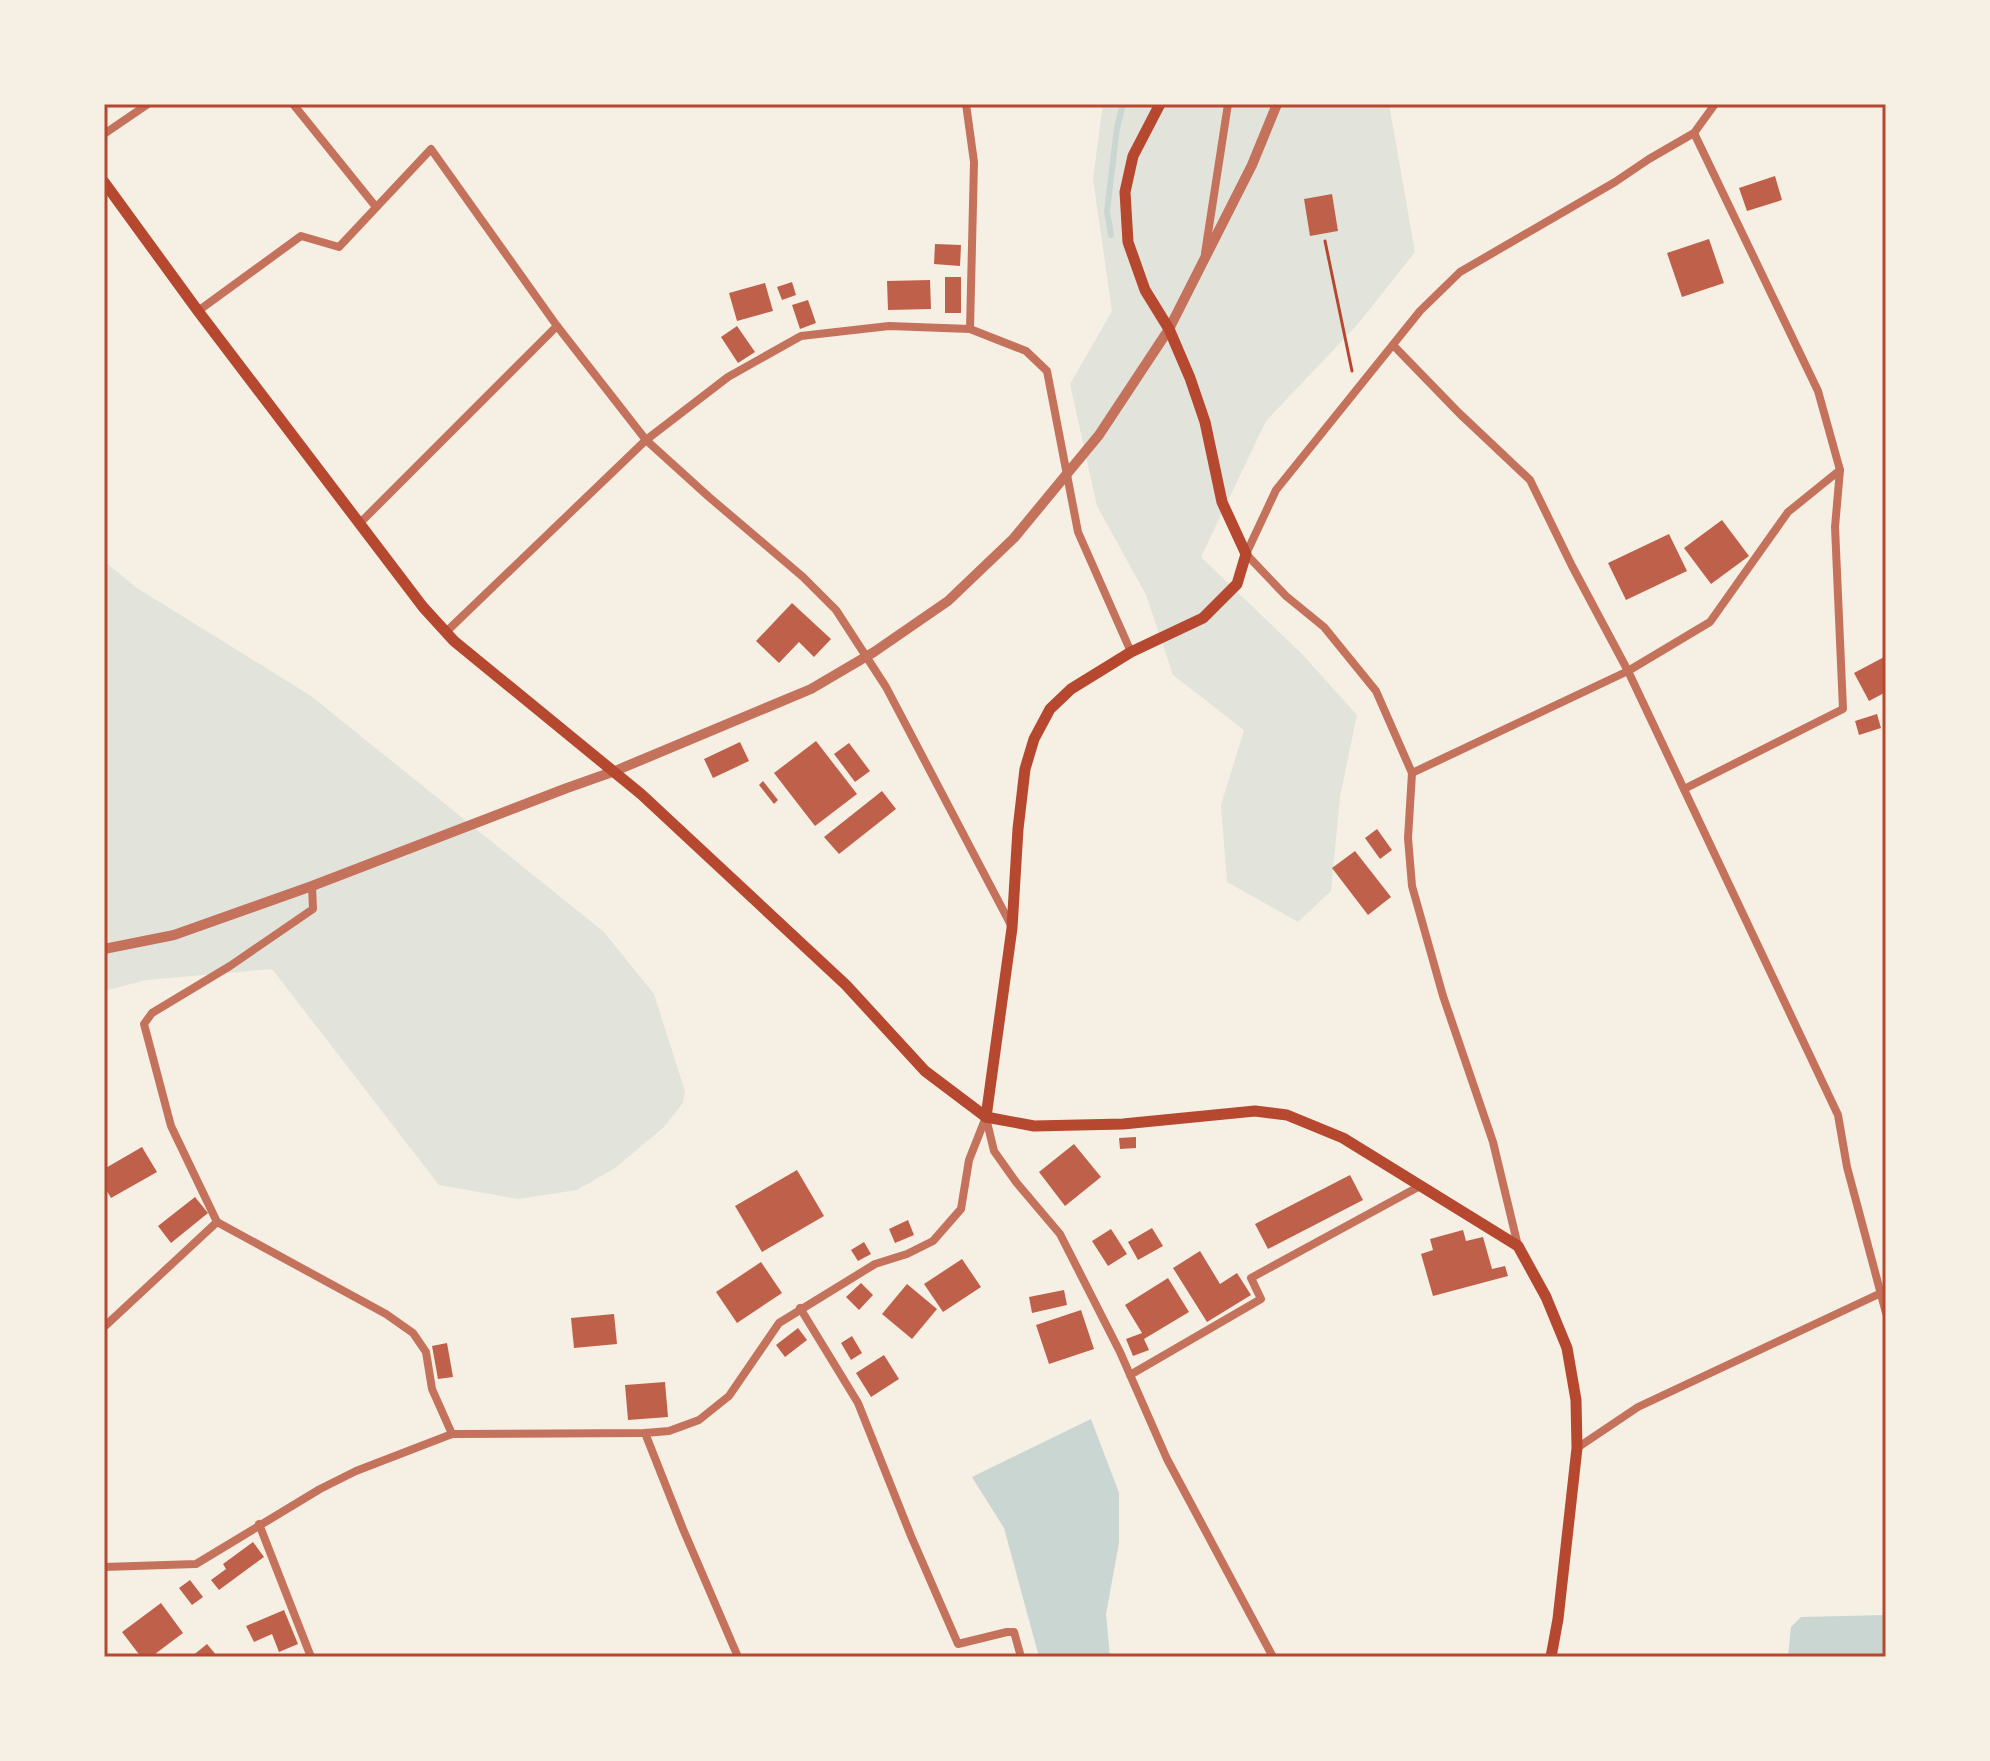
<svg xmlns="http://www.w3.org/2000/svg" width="1990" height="1761" font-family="'Work Sans',sans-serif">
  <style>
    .green { fill: #e2e4dc }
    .water { fill: #c9d6d2 }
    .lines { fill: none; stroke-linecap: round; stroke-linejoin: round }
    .stream { stroke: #c9d6d2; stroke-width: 6 }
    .building { fill: #bf614a }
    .path { stroke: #b5482f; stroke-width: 3 }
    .minor { stroke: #c5725c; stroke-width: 8 }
    .tertiary { stroke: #c5725c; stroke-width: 10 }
    .secondary { stroke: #b5482f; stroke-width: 11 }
    .neatline { fill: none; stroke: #b5482f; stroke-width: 3 }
  </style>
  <rect width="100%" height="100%" fill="#f6efe4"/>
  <g class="green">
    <polygon points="1103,104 1389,104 1415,252 1358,324 1266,421 1201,557 1303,655 1357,715 1340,797 1331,891 1298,922 1227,882 1221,805 1244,730 1173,675 1146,595 1097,506 1070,384 1112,311 1093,179"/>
    <polygon points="104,561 137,588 311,696 604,932 654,994 685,1091 683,1103 663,1128 615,1168 577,1190 518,1199 439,1185 272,969 146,980 104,991"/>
  </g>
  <g class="water">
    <polygon points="1091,1419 1119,1493 1119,1543 1106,1614 1110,1657 1039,1657 1004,1528 972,1477"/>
    <polygon points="1886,1615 1886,1657 1788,1657 1791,1627 1801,1617"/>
  </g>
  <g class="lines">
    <polyline class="stream" points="1111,235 1107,211 1117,128 1123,104"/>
  </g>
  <g class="building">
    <polygon points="1775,176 1782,200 1747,211 1739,188"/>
    <polygon points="1332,194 1338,231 1310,236 1304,199"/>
    <polygon points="1709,239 1724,283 1682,297 1667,253"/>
    <polygon points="935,244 961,245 960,266 934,264"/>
    <rect x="945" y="277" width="16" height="36"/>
    <polygon points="930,280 931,309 888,310 887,281"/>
    <polygon points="792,282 796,295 782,300 777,287"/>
    <polygon points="765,283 773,311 737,321 729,293"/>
    <polygon points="808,300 816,323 800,329 792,305"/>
    <polygon points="737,326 755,352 738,363 721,337"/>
    <polygon points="1722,520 1749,556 1711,584 1684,548"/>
    <polygon points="1669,534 1687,571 1626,600 1608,563"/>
    <polygon points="792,603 831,639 814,657 799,642 779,663 756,641"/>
    <polygon points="1886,656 1886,692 1869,701 1854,673"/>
    <polygon points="1877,714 1881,728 1859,735 1855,721"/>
    <polygon points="816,741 857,794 815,826 774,773"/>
    <polygon points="740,742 749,761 713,778 704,759"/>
    <polygon points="849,743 870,771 855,782 834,754"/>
    <polygon points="763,781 778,800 774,804 759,785"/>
    <polygon points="882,791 896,809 839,854 824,837"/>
    <polygon points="1377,829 1392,850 1380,859 1365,838"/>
    <polygon points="1355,851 1391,897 1368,915 1332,868"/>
    <polygon points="1136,1137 1136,1148 1120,1149 1119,1138"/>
    <polygon points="1074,1144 1101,1177 1065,1206 1039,1172"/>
    <polygon points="142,1147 157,1172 111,1198 104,1186 104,1169"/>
    <polygon points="797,1170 824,1216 762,1252 735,1206"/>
    <polygon points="1350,1175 1363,1200 1268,1249 1255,1224"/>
    <polygon points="195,1197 208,1213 171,1243 158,1226"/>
    <polygon points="908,1220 914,1235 895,1243 889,1229"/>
    <polygon points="1152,1228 1163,1246 1138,1260 1128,1242"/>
    <polygon points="1111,1229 1127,1254 1108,1266 1092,1241"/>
    <polygon points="1463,1230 1466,1241 1483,1237 1492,1269 1505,1266 1508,1276 1433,1296 1421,1254 1433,1250 1430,1239"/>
    <polygon points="864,1242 871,1254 858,1261 851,1250"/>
    <polygon points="1200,1251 1220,1284 1237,1273 1251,1295 1207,1322 1173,1268"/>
    <polygon points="962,1259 981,1287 943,1312 924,1284"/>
    <polygon points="761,1262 782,1293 737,1323 716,1292"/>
    <polygon points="1168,1278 1189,1312 1144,1339 1149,1350 1133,1356 1126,1339 1142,1333 1125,1305"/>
    <polygon points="861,1283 873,1295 859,1310 846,1297"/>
    <polygon points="907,1284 937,1309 912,1339 882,1314"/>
    <polygon points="1064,1290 1067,1305 1032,1313 1029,1297"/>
    <polygon points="1081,1310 1094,1349 1049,1364 1036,1325"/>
    <polygon points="614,1314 617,1344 574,1348 571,1318"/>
    <polygon points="798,1328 807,1340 785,1357 776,1345"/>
    <polygon points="852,1336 862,1353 851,1360 841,1343"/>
    <polygon points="447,1343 453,1377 438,1379 432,1346"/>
    <polygon points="884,1355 899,1379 871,1397 856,1373"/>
    <polygon points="665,1382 668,1417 628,1420 625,1385"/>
    <polygon points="253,1542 264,1557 219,1590 211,1580 226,1569 223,1564"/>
    <polygon points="190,1580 203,1597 192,1605 179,1588"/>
    <polygon points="161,1603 183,1633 151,1657 141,1657 122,1632"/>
    <polygon points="284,1610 298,1644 279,1652 272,1634 254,1642 246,1626"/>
    <polygon points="207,1644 217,1656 191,1657"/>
  </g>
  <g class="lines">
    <polyline class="path" points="1325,241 1352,371"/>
    <g class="minor">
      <polyline points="293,104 376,207"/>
      <polyline points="966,104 974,162 970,329"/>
      <polyline points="104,134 148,104"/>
      <polyline points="1205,253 1228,104"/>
      <polyline points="198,311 301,236 339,247 431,149 557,326 646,440 709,497 803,577 836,610 886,687 1012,927"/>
      <polyline points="1393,345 1459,413 1530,480 1572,566 1628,671 1838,1115 1847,1167 1886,1313"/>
      <polyline points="360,523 557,326"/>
      <polyline points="446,632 646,440 728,377 801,336 889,326 970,329 1026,351 1047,371 1078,532 1131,652"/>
      <polyline points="1412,773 1628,671 1710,622 1788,512 1840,470"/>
      <polyline points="1684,789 1843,709 1835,527 1840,470 1818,391 1694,133"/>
      <polyline points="986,1118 994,1151 1016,1182 1060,1234 1120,1352 1167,1459 1273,1657"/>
      <polyline points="217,1222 171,1126 144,1024 152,1013 230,966 313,909 312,886"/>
      <polyline points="1518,1246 1493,1142 1443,996 1412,886 1408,838 1412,773 1376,691 1324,627 1286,596 1246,554 1276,490 1420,311 1460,272 1615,182 1649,159 1694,133 1715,104"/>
      <polyline points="800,1308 858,1403 911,1536 958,1644 1007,1632 1014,1632 1021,1657"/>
      <polyline points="104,1327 217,1222 386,1314 413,1333 426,1352 432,1389 452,1434"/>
      <polyline points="1130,1375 1261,1299 1251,1278 1420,1186"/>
      <polyline points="645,1433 683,1529 738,1657"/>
      <polyline points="1577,1448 1638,1407 1881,1293"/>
      <polyline points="259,1524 311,1657"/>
      <polyline points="104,1567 196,1564 320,1489 356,1471 452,1434 645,1433 669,1431 699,1420 729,1396 779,1323 875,1264 907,1254 933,1241 961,1209 969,1160 986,1117"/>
    </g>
    <polyline class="tertiary" points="104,949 174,935 312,886 567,788 615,771 811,689 874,652 948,601 1014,538 1099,435 1169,329 1252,165 1277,104"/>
    <g class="secondary">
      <polyline points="104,182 198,311 423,607 454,641 641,794 846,985 925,1071 986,1117 1034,1126 1123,1124 1255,1111 1287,1115 1343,1138 1518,1246 1546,1297 1567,1348 1576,1400 1577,1448 1558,1619 1551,1657"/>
      <polyline points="986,1117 1012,928 1018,829 1025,769 1034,739 1050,709 1071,689 1131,652 1203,618 1237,584 1246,554 1222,502 1205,422 1190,378 1169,329 1145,290 1128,242 1125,192 1133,156 1160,104"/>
    </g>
  </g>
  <rect width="1990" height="1761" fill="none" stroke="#f6efe4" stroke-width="212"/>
  <rect x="106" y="106" width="1778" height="1549" class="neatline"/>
</svg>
